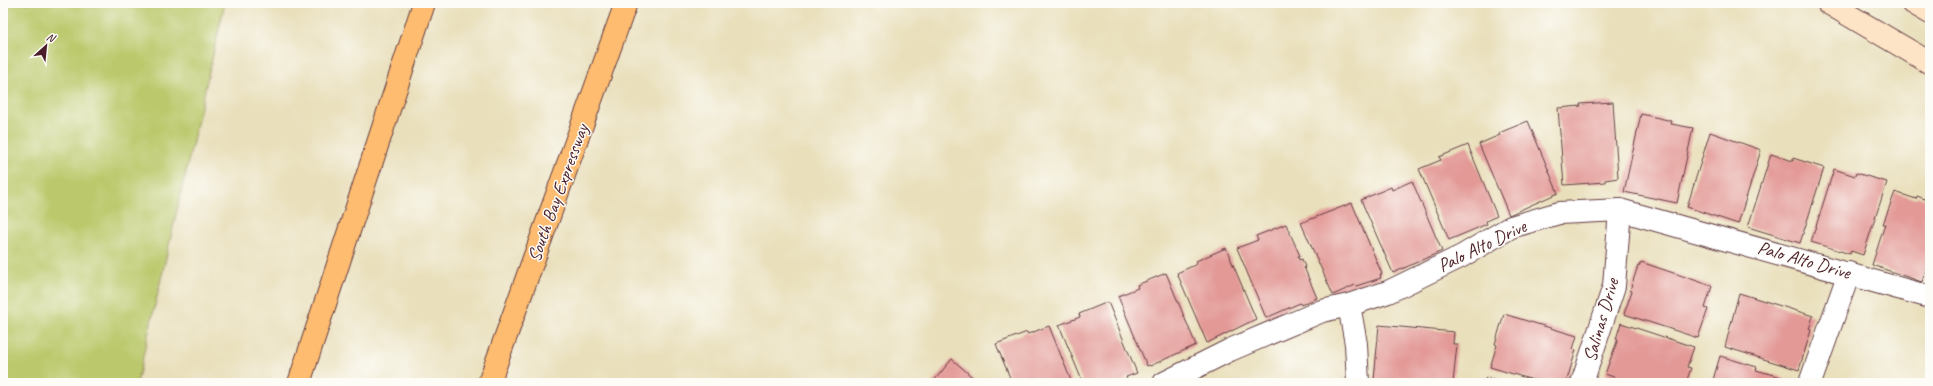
<svg xmlns="http://www.w3.org/2000/svg" width="1933" height="386" font-family="Caveat,sans-serif">
  <style>
    .green { fill: #bbc96c; stroke: #82744c }
    .building { fill: #e39a97 }
    .lines { fill: none; stroke-linecap: round; stroke-linejoin: round }
    .street-casing { stroke: #623c41; stroke-width: 24 }
    .secondary-casing { stroke: #623c41; stroke-width: 24 }
    .highway-casing { stroke: #623c41; stroke-width: 24 }
    .street { stroke: #fff; stroke-width: 22 }
    .secondary { stroke: #fee4c6; stroke-width: 22 }
    .highway { stroke: #fdbc70; stroke-width: 22 }
    .labels { text-anchor: middle; dominant-baseline: central; stroke-width: 3; stroke-linejoin: round; paint-order: stroke }
    .street-label { font-size: 19px; fill: #4a1f2b; stroke: #fdfcf7 }
  </style>
  <rect width="100%" height="100%" fill="#fdfcf7"/>
  <filter id="ink" filterUnits="userSpaceOnUse"><feTurbulence type="fractalNoise" baseFrequency=".025" numOctaves="2"/><feDisplacementMap in="SourceGraphic" scale="8" xChannelSelector="R" yChannelSelector="G"/><feConvolveMatrix kernelMatrix="1 2 1 2 8 2 1 2 1" color-interpolation-filters="sRGB"/></filter>
  <filter id="wash" filterUnits="userSpaceOnUse"><feTurbulence type="fractalNoise" baseFrequency=".012" numOctaves="4" result="noise"/><feDisplacementMap in="SourceGraphic" scale="16" xChannelSelector="R" yChannelSelector="G"/><feGaussianBlur stdDeviation="0.9" result="paint"/><feColorMatrix in="noise" values="0 0 0 0 0 0 0 0 0 0 0 0 0 0 0 0 0 1.4 0 .05"/><feComposite in="paint" operator="in"/></filter>
  <g filter="url(#wash)">
    <rect width="100%" height="100%" fill="#e9dfbb"/>
    <polygon class="green" points="3,3 225,3 137,383 3,383"/>
    <g id="blocks">
      <g class="building">
        <polygon points="1613,102 1618,178 1605,180 1605,182 1564,185 1558,108 1581,106 1580,104"/>
        <polygon points="1641,114 1672,121 1671,124 1693,128 1677,203 1624,192"/>
        <polygon points="1528,121 1558,193 1509,215 1479,144 1500,135 1499,133"/>
        <polygon points="1710,132 1761,150 1738,224 1687,207"/>
        <polygon points="1468,145 1497,216 1486,221 1487,224 1449,240 1419,169 1441,160 1439,157"/>
        <polygon points="1771,154 1793,161 1793,158 1824,168 1800,243 1748,227"/>
        <polygon points="1834,169 1855,176 1856,173 1887,182 1863,255 1851,251 1850,254 1811,242"/>
        <polygon points="1412,181 1442,251 1393,273 1361,200 1391,187 1392,190"/>
        <polygon points="1895,192 1916,199 1917,196 1930,201 1930,257 1922,282 1872,265 1885,224 1883,224"/>
        <polygon points="1352,203 1382,274 1380,275 1381,278 1356,286 1355,285 1333,295 1301,223"/>
        <polygon points="1286,224 1300,256 1298,256 1299,260 1302,259 1305,267 1304,267 1317,298 1301,305 1300,303 1266,318 1237,248 1258,240 1256,236"/>
        <polygon points="1226,248 1256,319 1207,343 1177,273 1197,264 1196,261"/>
        <polygon points="1641,262 1712,286 1705,308 1708,309 1698,338 1624,314 1632,291 1630,290 1638,266 1639,266"/>
        <polygon points="1166,273 1196,345 1150,366 1149,365 1147,366 1118,296 1138,288 1137,285"/>
        <polygon points="1739,293 1813,316 1809,329 1811,330 1799,370 1725,347"/>
        <polygon points="1108,302 1137,373 1126,377 1127,379 1119,383 1083,383 1059,325 1080,317 1079,314"/>
        <polygon points="1504,314 1577,336 1573,349 1576,350 1566,383 1543,383 1490,367 1497,345 1495,344"/>
        <polygon points="1621,323 1694,347 1687,367 1691,368 1686,383 1631,383 1605,374 1618,339 1616,339"/>
        <polygon points="1379,325 1454,332 1453,344 1457,344 1453,383 1407,383 1374,380"/>
        <polygon points="1049,326 1072,383 1014,383 1013,379 1011,380 996,344 1027,332 1028,334"/>
        <polygon points="1720,356 1757,367 1756,370 1795,381 1795,383 1712,383"/>
        <polygon points="952,359 979,383 932,383"/>
        <polygon points="1486,377 1504,383 1484,383"/>
      </g>
    </g>
  </g>
  <g filter="url(#ink)">
    <use href="#blocks" fill-opacity="0" stroke="#623c41" stroke-width="1"/>
    <g class="lines">
      <g class="street-casing">
        <g id="street">
          <polyline points="1349,305 1356,344 1358,383"/>
          <polyline points="1164,383 1230,350 1322,311 1349,305 1388,292 1462,256 1511,227 1559,213 1620,210 1930,297"/>
          <polyline points="1582,383 1614,286 1620,210"/>
          <polyline points="1810,383 1849,273"/>
        </g>
      </g>
      <g class="secondary-casing">
        <g id="secondary">
          <polyline points="1828,3 1930,63"/>
          <polyline points="1913,3 1930,13"/>
        </g>
      </g>
      <g class="highway-casing">
        <g id="highway">
          <polyline points="299,383 424,3"/>
          <polyline points="489,383 626,3"/>
        </g>
      </g>
      <use href="#street" class="street"/>
      <use href="#secondary" class="secondary"/>
      <use href="#highway" class="highway"/>
    </g>
  </g>
  <g class="labels">
    <g class="street-label">
      <text transform="translate(558 193) rotate(-70)">South Bay Expressway</text>
      <text transform="translate(1482 246) rotate(-26)">Palo Alto Drive</text>
      <text transform="translate(1804 260) rotate(16)">Palo Alto Drive</text>
      <text transform="translate(1601 320) rotate(-74)">Salinas Drive</text>
    </g>
  </g>
  <rect width="1933" height="386" fill="none" stroke="#fdfcf7" stroke-width="16"/>
  <g transform="translate(46 46) rotate(27)" stroke="#fdfcf7" stroke-width="3" paint-order="stroke">
  <path d="M0-3L7 15L0 10L-7 15Z" fill="#4a1f2b"/>
  <text y="-6" font-size="11" font-weight="bold" text-anchor="middle" fill="#4a1f2b">N</text>
  </g>
</svg>
